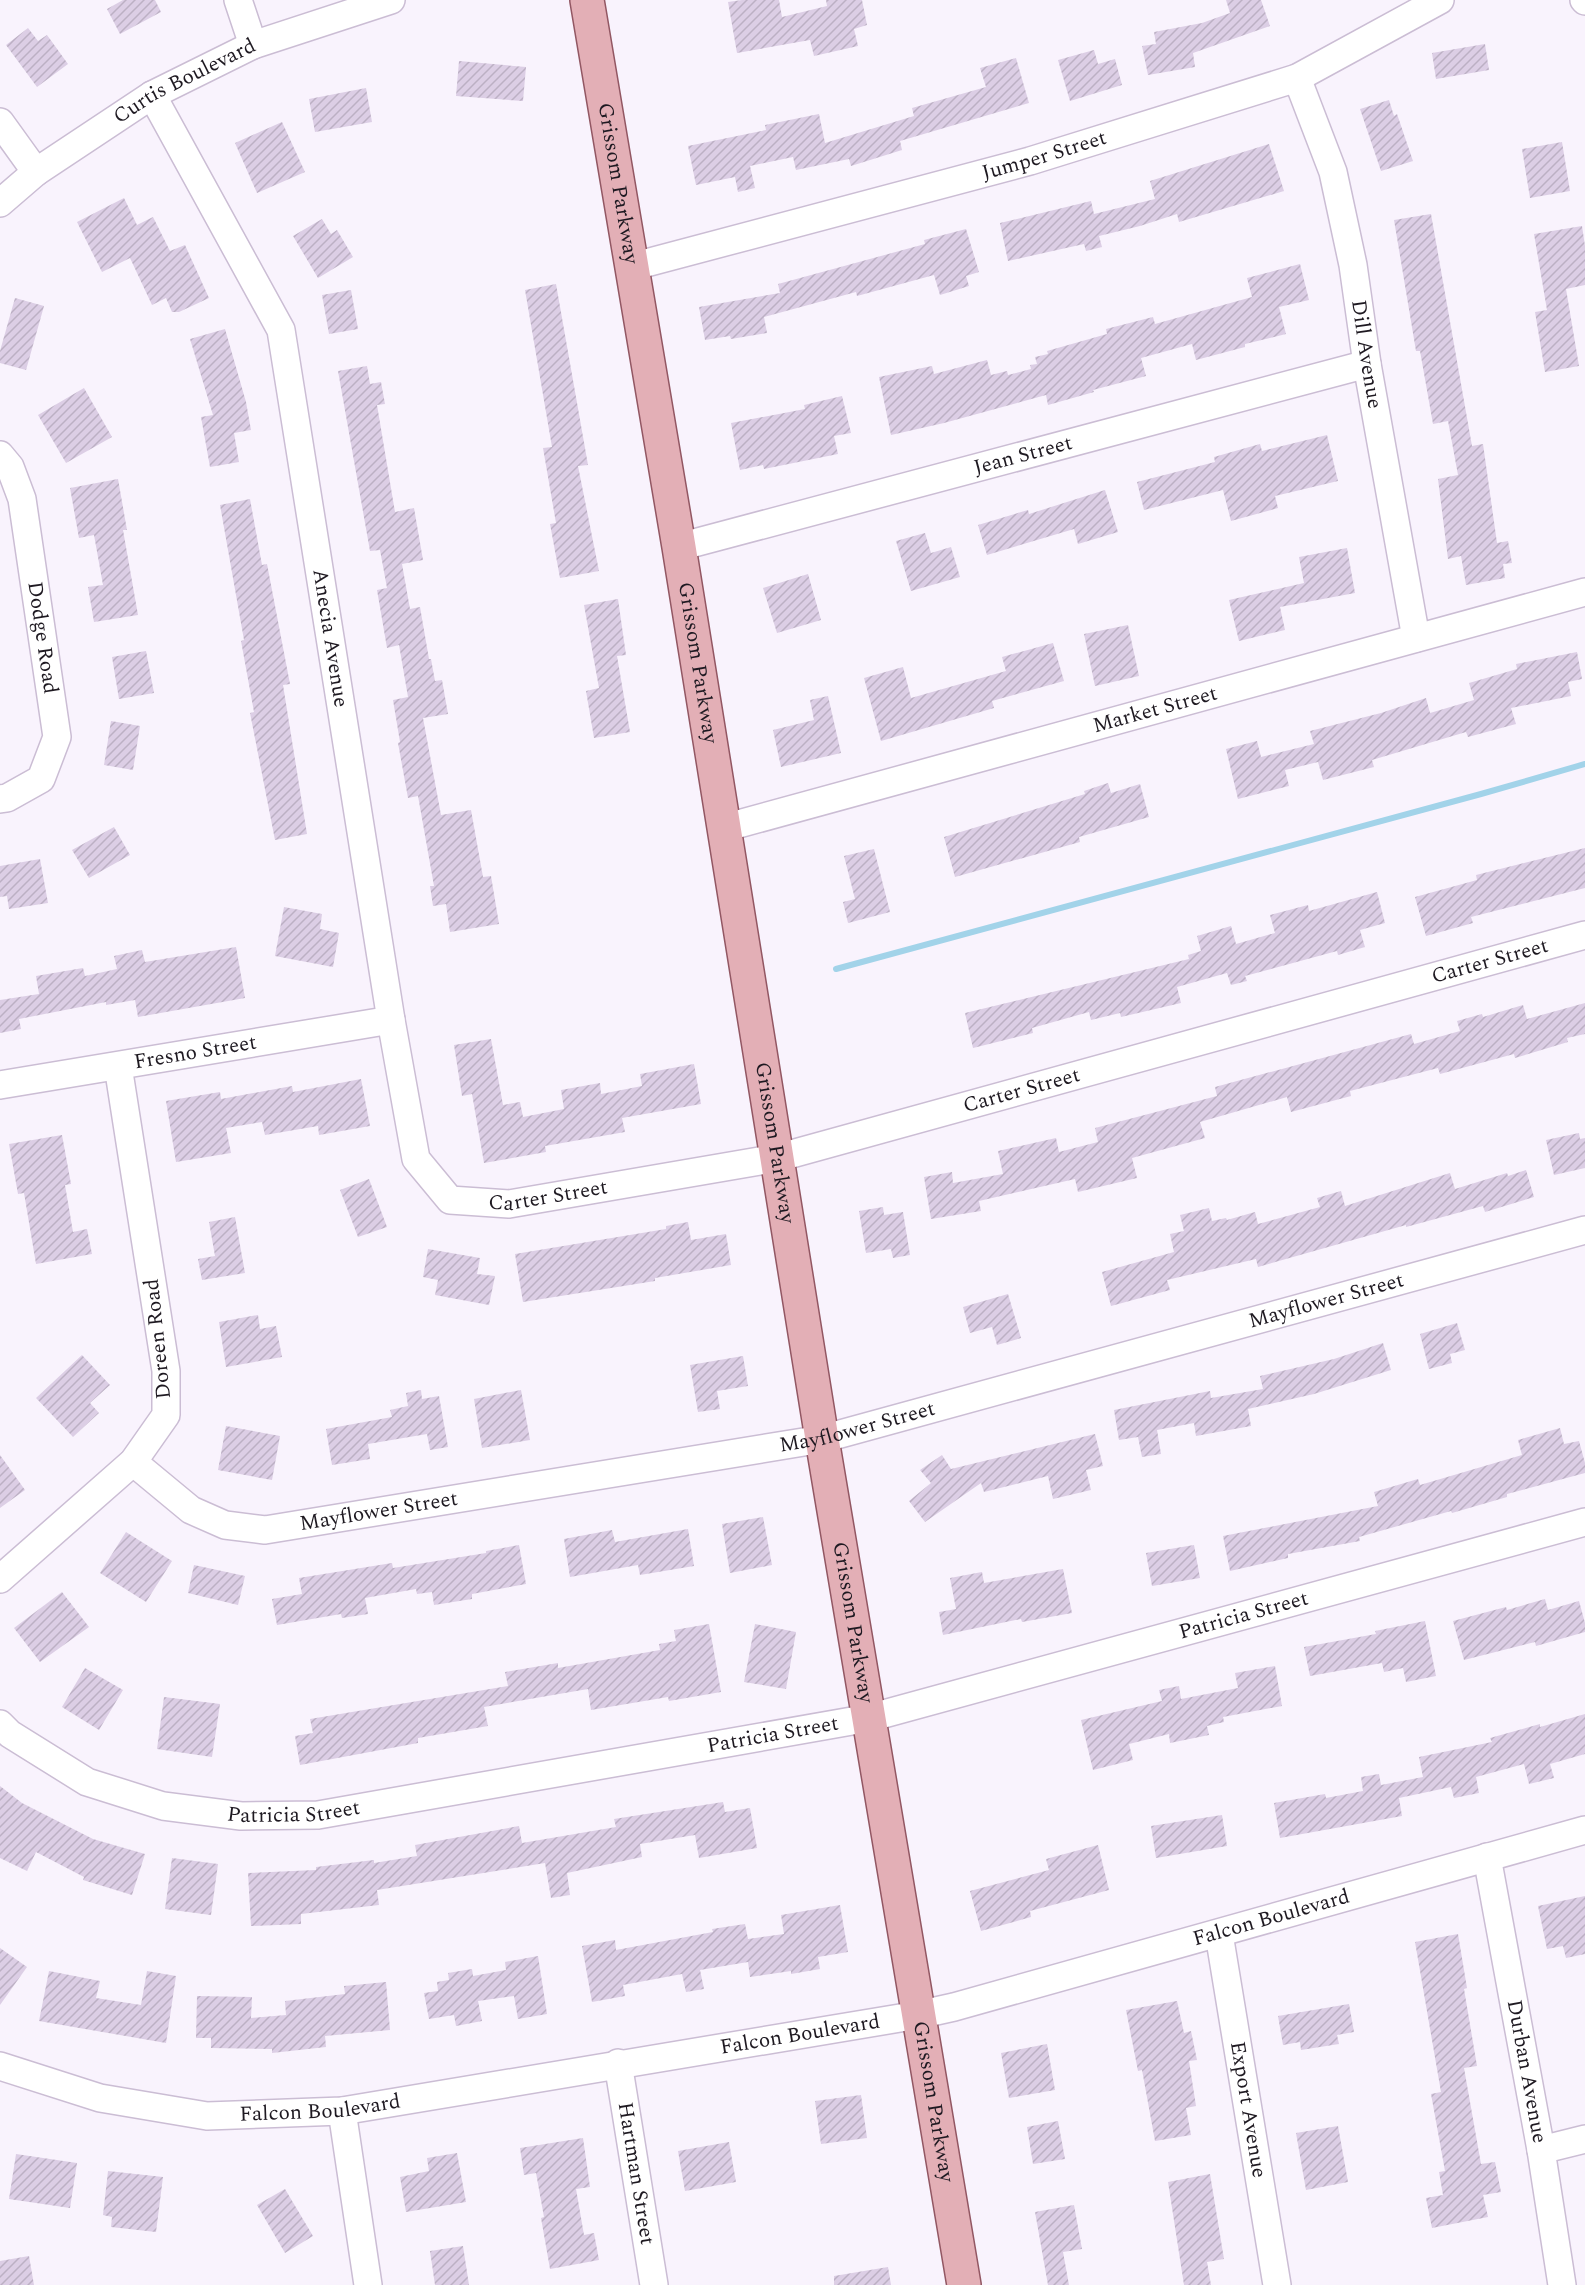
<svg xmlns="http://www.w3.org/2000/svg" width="1585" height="2285" font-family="Spectral,serif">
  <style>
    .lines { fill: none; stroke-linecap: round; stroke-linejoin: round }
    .stream { stroke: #a2d3e9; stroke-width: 6 }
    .building { fill: url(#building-hatch) }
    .minor-casing { stroke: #cbbdd4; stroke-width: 30 }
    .major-casing { stroke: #925763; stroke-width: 36 }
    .minor { stroke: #fff; stroke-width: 27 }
    .major { stroke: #e3afb6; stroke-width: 33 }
    .labels { text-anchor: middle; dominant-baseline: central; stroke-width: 4.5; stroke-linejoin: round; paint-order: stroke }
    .street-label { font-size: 21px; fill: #1e1921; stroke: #fff }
  </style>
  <defs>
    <pattern id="building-hatch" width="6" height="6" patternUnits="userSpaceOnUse" patternTransform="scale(1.5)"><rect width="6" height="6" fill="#dccee5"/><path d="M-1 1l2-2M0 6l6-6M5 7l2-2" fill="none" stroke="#bcb0c4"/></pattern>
  </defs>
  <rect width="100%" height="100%" fill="#f9f3fd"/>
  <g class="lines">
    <polyline class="stream" points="836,969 1481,794 1585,764"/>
  </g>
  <g class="building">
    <polygon points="123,0 155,0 161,12 120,34 107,9"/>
    <polygon points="742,0 779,0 782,17 827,6 826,0 862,0 867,25 854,29 858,46 814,56 810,40 737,53 728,2"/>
    <polygon points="1226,0 1261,0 1270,26 1193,53 1195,67 1148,75 1142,46 1156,44 1154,32 1202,23 1230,13"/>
    <polygon points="28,28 38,41 47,35 68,64 37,87 6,45"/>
    <polygon points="1485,44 1489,70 1436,79 1432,53"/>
    <polygon points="1094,50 1098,64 1115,59 1122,85 1070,101 1058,60"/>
    <polygon points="1016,58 1029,103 900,141 902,150 851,166 849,159 796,170 793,157 750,166 755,188 738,192 735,177 696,185 688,146 766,130 765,125 819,114 825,143 914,116 912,108 986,87 980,68"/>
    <polygon points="459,61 526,67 523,101 456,96"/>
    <polygon points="366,88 372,122 315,132 309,99"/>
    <polygon points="1389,100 1394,116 1397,114 1413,161 1381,171 1360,109"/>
    <polygon points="282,122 305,172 257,193 235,143"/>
    <polygon points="1562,142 1570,191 1530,198 1522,149"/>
    <polygon points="1269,144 1284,191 1179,222 1177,214 1140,226 1099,236 1102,247 1086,251 1084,244 1008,261 1000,223 1091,201 1094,214 1155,199 1150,181"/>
    <polygon points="124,198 137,225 153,217 170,251 185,245 209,298 179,312 172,312 166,298 152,305 130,258 102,272 77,222"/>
    <polygon points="1431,214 1472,446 1483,444 1497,543 1508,541 1512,563 1503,564 1505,578 1466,585 1461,556 1448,559 1438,479 1458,475 1448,421 1433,424 1420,351 1416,351 1394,220"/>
    <polygon points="322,219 331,234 337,230 353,257 318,278 293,236"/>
    <polygon points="1582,226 1585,246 1585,285 1566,289 1579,366 1545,372 1535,312 1547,310 1534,234"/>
    <polygon points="966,229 979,272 966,276 969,286 940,295 934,275 857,296 856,292 764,317 767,333 731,339 730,336 705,340 699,307 780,293 778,284 925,244 924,240"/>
    <polygon points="1300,264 1309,300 1279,307 1286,334 1245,344 1245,347 1196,360 1192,344 1141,358 1146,376 1093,390 1094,392 1048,405 1046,395 944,423 891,435 879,377 932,366 934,374 987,360 991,375 1007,371 1008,375 1031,369 1030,365 1037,364 1035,357 1048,354 1047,351 1107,334 1106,329 1153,317 1155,324 1252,297 1247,278"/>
    <polygon points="556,284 588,465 578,466 599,571 560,578 550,524 556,523 543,448 552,447 525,290"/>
    <polygon points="351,290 358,329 329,334 322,295"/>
    <polygon points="15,298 44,306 26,370 0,363 0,351"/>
    <polygon points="225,329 246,402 251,430 234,433 239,462 210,467 201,417 213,415 190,339"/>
    <polygon points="367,366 370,384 381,382 385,404 377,405 395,512 414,508 423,560 402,564 410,609 420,607 429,659 431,659 435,681 442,680 448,714 423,718 441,815 471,810 483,877 491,876 499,924 450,932 446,904 433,906 430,886 434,886 418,796 408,798 398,743 400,742 393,700 408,697 399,645 387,648 377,590 387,588 380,550 370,551 338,371"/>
    <polygon points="84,388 112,437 66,463 38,415"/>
    <polygon points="842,396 851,433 834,436 838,454 764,469 763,465 740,470 731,423 805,409 804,405"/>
    <polygon points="1327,435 1338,481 1275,496 1278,508 1231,521 1223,490 1144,510 1137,482 1215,462 1214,457 1260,444 1262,451"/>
    <polygon points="118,479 127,530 123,530 138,615 94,622 88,587 103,585 94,535 79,538 70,488"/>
    <polygon points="1105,490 1118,532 1078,544 1074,529 987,555 978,525 1028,510 1029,514"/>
    <polygon points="250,499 262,565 267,564 290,684 283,685 307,834 275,840 250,713 254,712 241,641 244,640 220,505"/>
    <polygon points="925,533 931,553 951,547 960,577 911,591 896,541"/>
    <polygon points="1347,548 1355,593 1280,607 1285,630 1239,641 1229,600 1304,583 1299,557"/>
    <polygon points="808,574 821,620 777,633 763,588"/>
    <polygon points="618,599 626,655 617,656 630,732 594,738 586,691 599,688 584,605"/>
    <polygon points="1128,625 1139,676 1095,686 1084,634"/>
    <polygon points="1053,643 1064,681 992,701 994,708 881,741 864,678 903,667 911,698 1006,671 1002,657"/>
    <polygon points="146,651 154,693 119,699 112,657"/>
    <polygon points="1577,652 1582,679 1568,682 1571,696 1511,708 1516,724 1468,737 1466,732 1372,760 1374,767 1323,780 1318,762 1285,770 1289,786 1238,799 1226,749 1257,741 1261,757 1314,744 1310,731 1381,713 1426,698 1430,713 1474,700 1469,683 1517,669 1516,664"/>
    <polygon points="828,696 841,753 781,767 773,730 814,720 810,700"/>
    <polygon points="111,721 140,726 133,770 104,765"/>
    <polygon points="1108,783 1111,793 1140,784 1149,817 1079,837 1080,842 955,877 944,837 1085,794 1084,791"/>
    <polygon points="114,827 130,855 89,878 72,850"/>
    <polygon points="1585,848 1585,888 1471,917 1473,923 1426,936 1415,897 1477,880 1476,875"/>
    <polygon points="874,849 890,912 848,923 843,902 855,899 844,856"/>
    <polygon points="40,859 48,903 9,909 7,896 0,897 0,866"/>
    <polygon points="1377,892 1385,923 1360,930 1365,947 1338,955 1337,951 1245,976 1247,981 1231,985 1227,973 1177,987 1181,1003 1121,1017 1120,1013 1091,1020 1089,1012 1032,1028 1033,1033 973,1048 965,1013 1189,959 1188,955 1201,951 1197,936 1231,926 1236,944 1275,933 1270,915 1308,905 1309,911"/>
    <polygon points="284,907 322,914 320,929 339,933 333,967 275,956"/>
    <polygon points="236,947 245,998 138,1017 135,1000 106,1005 106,1002 19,1019 21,1029 0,1033 0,1000 39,994 36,976 83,968 85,976 117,969 114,956 142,950 145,962"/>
    <polygon points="1585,1003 1585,1034 1567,1038 1568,1042 1515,1058 1514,1054 1440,1074 1438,1068 1350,1091 1351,1096 1291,1112 1287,1097 1200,1122 1205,1138 1132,1158 1137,1178 1078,1192 1075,1179 979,1201 981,1211 931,1219 924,1177 952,1172 953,1183 1003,1174 998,1151 1056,1138 1059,1152 1098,1142 1095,1128 1217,1096 1215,1087 1411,1034 1414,1044 1460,1031 1457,1021 1482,1014 1483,1017 1523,1005 1527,1019"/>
    <polygon points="491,1039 503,1105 520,1102 523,1117 564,1109 561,1090 600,1083 601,1094 642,1086 640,1074 694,1064 701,1104 622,1118 625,1132 545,1146 546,1152 484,1163 472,1094 462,1096 454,1045"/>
    <polygon points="361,1079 370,1126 319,1135 318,1126 265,1135 262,1122 226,1128 231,1153 176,1162 166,1101 220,1092 221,1099 292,1086 293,1092"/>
    <polygon points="1579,1133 1580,1139 1585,1138 1585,1168 1554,1175 1546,1140"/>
    <polygon points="62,1135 71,1184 65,1185 73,1232 87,1229 92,1254 36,1264 24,1193 18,1194 9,1144"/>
    <polygon points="1526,1170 1534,1197 1485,1212 1483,1206 1406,1227 1406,1225 1258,1267 1256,1259 1167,1280 1170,1290 1111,1306 1102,1272 1174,1252 1170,1234 1184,1231 1180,1215 1209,1208 1212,1221 1226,1218 1227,1220 1255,1212 1258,1224 1320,1207 1317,1198 1341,1191 1345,1206 1450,1173 1455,1189 1507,1173 1508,1176"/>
    <polygon points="369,1179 387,1227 358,1237 340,1190"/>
    <polygon points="883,1207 884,1215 903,1212 910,1255 893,1258 891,1249 866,1253 859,1211"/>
    <polygon points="235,1217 245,1273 202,1280 198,1259 215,1256 209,1222"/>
    <polygon points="688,1222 691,1240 726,1234 731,1265 655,1278 655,1281 523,1302 515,1254 666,1229 666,1226"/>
    <polygon points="428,1249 480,1258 477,1274 495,1276 489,1305 435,1295 438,1280 423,1277"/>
    <polygon points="1008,1294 1021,1338 997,1345 992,1327 970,1333 963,1307"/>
    <polygon points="258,1315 260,1329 276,1326 282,1357 226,1367 219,1322"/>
    <polygon points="1457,1323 1465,1350 1450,1354 1452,1363 1429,1369 1420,1334"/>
    <polygon points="1383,1343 1391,1370 1314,1394 1248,1409 1251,1426 1196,1436 1194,1423 1157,1430 1161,1454 1142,1457 1138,1437 1119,1440 1114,1410 1210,1391 1211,1398 1263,1389 1260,1376 1334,1359"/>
    <polygon points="82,1355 110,1385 90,1403 99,1413 73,1437 36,1398"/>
    <polygon points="743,1356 748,1386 717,1391 720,1409 698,1412 690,1365"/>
    <polygon points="421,1390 422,1399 439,1396 448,1447 430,1450 427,1434 368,1444 370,1459 332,1465 326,1429 392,1417 390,1410 408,1406 406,1393"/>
    <polygon points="521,1390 530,1440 482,1448 474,1399"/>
    <polygon points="226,1426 280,1436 272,1480 218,1470"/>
    <polygon points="1560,1428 1564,1444 1579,1441 1585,1463 1585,1473 1507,1494 1507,1497 1452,1513 1451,1511 1359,1537 1360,1541 1288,1554 1288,1558 1230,1571 1223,1536 1378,1506 1374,1492 1418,1479 1420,1485 1522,1455 1518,1440"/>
    <polygon points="1095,1434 1103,1466 1086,1470 1091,1490 1053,1499 1048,1476 984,1492 981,1483 925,1522 909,1501 931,1483 920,1470 942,1455 951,1469"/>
    <polygon points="0,1455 25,1490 0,1508"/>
    <polygon points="763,1517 772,1565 730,1573 722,1524"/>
    <polygon points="688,1529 694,1566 640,1575 638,1565 570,1577 564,1539 612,1530 615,1542"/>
    <polygon points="126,1532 172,1561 146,1602 100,1573"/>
    <polygon points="519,1545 526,1584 472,1594 472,1599 434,1605 432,1592 417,1594 416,1589 365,1598 368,1614 342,1618 341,1614 277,1625 272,1599 302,1594 299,1578 392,1563 393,1568 486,1553 486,1551"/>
    <polygon points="1194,1545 1200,1578 1152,1586 1146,1553"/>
    <polygon points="194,1565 245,1576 238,1605 188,1593"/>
    <polygon points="1063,1569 1072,1613 1022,1622 1021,1619 943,1635 939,1612 956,1609 950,1578 982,1572 984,1583"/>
    <polygon points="62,1592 89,1627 40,1662 14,1628"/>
    <polygon points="1545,1599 1548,1610 1579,1601 1585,1623 1585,1632 1536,1646 1535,1642 1464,1660 1453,1621 1506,1607 1507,1610"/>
    <polygon points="1425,1621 1436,1676 1406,1682 1403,1668 1384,1672 1382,1663 1310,1676 1304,1647 1376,1634 1375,1631"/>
    <polygon points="709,1624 721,1692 669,1701 668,1697 591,1710 588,1689 484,1707 488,1726 418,1738 418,1743 300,1765 295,1736 313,1733 310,1719 508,1686 505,1672 558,1663 558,1668 660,1650 659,1644 676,1641 674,1630"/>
    <polygon points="755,1624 796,1632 786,1689 744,1682"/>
    <polygon points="1275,1666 1282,1706 1223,1717 1224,1722 1207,1726 1209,1735 1170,1743 1169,1734 1129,1744 1133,1760 1093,1770 1081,1720 1162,1701 1159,1690 1179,1686 1181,1699 1238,1688 1235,1673"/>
    <polygon points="85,1668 123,1690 99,1730 62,1707"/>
    <polygon points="164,1697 220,1704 212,1757 157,1749"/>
    <polygon points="1585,1714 1585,1754 1550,1764 1554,1778 1529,1784 1524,1764 1476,1777 1479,1793 1454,1798 1451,1787 1399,1798 1402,1816 1280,1838 1274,1803 1325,1794 1326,1798 1363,1791 1361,1777 1379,1774 1381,1785 1423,1777 1419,1757 1492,1742 1490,1738 1540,1724 1540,1727"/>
    <polygon points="0,1786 22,1803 93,1839 145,1854 132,1895 83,1880 84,1877 36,1852 27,1871 0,1858"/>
    <polygon points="723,1802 725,1812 750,1808 757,1848 699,1858 695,1835 640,1844 642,1857 567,1873 570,1895 551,1898 545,1863 377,1890 379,1905 301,1914 301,1924 251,1926 248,1873 316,1870 316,1867 374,1860 374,1863 417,1856 415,1845 519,1826 522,1843 616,1827 614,1819"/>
    <polygon points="1222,1815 1227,1846 1156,1858 1151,1826"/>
    <polygon points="1098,1845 1109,1890 1030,1911 1031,1917 981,1931 970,1891 1049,1870 1046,1859"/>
    <polygon points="172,1858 218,1864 211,1915 165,1909"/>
    <polygon points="1585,1896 1585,1954 1566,1958 1563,1946 1547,1949 1538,1906"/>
    <polygon points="840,1905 848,1952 818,1957 820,1969 791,1974 791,1971 750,1977 748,1962 700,1970 704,1989 686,1992 682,1974 623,1985 625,1996 592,2002 582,1946 615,1940 616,1950 713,1932 712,1929 745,1924 748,1939 784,1934 781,1915"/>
    <polygon points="1458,1934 1467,1988 1464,1989 1477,2066 1464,2068 1481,2164 1495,2162 1501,2192 1483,2195 1488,2217 1432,2228 1426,2198 1443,2195 1439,2172 1445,2171 1431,2094 1441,2092 1415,1942"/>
    <polygon points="0,1948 27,1967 0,2005"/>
    <polygon points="538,1956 547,2014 518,2019 514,1996 478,2001 482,2021 456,2026 454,2015 429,2019 424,1993 438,1991 437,1982 449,1980 448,1973 472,1969 473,1976 506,1970 505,1962"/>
    <polygon points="49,1971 100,1981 96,1998 141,2005 147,1971 176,1976 166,2043 39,2021"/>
    <polygon points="386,1982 390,2030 325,2036 326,2047 272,2053 272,2049 211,2048 211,2038 196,2038 197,1996 252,1997 251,2018 286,2015 285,2001 345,1994 344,1986"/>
    <polygon points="1177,2001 1184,2033 1191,2031 1197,2060 1189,2061 1196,2106 1186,2108 1191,2135 1155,2141 1142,2070 1138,2071 1126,2010"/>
    <polygon points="1349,2004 1354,2032 1337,2035 1339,2044 1301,2050 1300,2042 1283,2045 1278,2016"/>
    <polygon points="1047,2044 1055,2090 1009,2098 1001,2053"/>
    <polygon points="861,2095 867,2138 821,2144 815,2101"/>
    <polygon points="1058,2121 1065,2159 1033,2164 1027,2127"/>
    <polygon points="1338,2126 1348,2182 1306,2190 1296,2133"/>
    <polygon points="583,2138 590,2187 576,2189 584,2235 594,2233 599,2260 550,2269 541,2218 544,2217 536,2173 524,2175 520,2148"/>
    <polygon points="729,2142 736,2182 685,2191 678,2151"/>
    <polygon points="457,2153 466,2202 406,2212 400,2177 429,2171 427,2158"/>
    <polygon points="16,2154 77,2163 70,2208 9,2199"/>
    <polygon points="108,2171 163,2177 156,2232 111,2227 112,2217 103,2215"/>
    <polygon points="1210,2174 1224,2259 1207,2262 1211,2285 1184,2285 1168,2182"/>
    <polygon points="285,2189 313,2236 285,2253 257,2205"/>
    <polygon points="1074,2205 1082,2249 1063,2252 1069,2285 1048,2285 1035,2212"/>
    <polygon points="463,2246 469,2285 435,2285 430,2251"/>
    <polygon points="29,2256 34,2285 0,2285 0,2261"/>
    <polygon points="888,2267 891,2285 834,2285 834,2276"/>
  </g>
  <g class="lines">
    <g class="minor-casing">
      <g id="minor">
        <polyline points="238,0 253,45"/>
        <polyline points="1584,0 1585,1"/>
        <path id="s1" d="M1297,78L1333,172L1353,265L1367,364L1416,638"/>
        <path id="s2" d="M152,95L281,330L391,1020L416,1159L450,1200L509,1204L777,1158L1585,935"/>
        <polyline points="0,122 36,172"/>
        <path id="s3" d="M0,203L36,172L152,95L253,45L391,0"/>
        <path id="s4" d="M631,267L1030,161L1297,78L1440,0"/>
        <path id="s5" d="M0,455L10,467L22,499L57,737L41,779L7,798L0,799"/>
        <path id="s6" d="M679,547L1367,364"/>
        <path id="s7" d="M724,828L1585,592"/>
        <path id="s8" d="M0,1085L391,1020"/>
        <path id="s9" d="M133,1462L191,1510L225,1525L265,1530L822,1439L1585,1230"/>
        <polyline points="0,1579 133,1462 166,1415 166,1371 118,1066"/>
        <path id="s10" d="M0,1724L10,1734L87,1782L163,1806L241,1816L318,1815L869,1718L1585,1522"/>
        <path id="s11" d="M1487,1857L1541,2150L1562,2285"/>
        <path id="s12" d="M1219,1934L1277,2285"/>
        <path id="s13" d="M618,2063L654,2285"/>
        <path id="s14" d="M0,2066L100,2098L207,2116L342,2111L918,2015L954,2007L1585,1830"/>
        <polyline points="342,2111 368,2285"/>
        <polyline points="1541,2150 1585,2139"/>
      </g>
    </g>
    <g class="major-casing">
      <g id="major">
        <path id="s15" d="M587,0L679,547L822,1439L964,2285"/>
      </g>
    </g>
    <use href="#minor" class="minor"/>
    <use href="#major" class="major"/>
  </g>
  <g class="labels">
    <g class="street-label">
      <text stroke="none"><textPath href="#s3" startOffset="222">Curtis Boulevard</textPath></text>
      <text stroke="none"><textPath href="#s4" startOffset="428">Jumper Street</textPath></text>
      <text stroke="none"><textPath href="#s15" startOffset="186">Grissom Parkway</textPath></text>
      <text stroke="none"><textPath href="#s1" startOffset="286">Dill Avenue</textPath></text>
      <text stroke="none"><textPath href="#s6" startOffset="356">Jean Street</textPath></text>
      <text stroke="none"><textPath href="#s5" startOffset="190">Dodge Road</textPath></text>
      <text stroke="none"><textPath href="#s2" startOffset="580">Anecia Avenue</textPath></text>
      <text stroke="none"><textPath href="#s15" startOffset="672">Grissom Parkway</textPath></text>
      <text stroke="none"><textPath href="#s7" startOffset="447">Market Street</textPath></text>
      <text stroke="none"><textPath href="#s2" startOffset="2232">Carter Street</textPath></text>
      <text stroke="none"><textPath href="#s8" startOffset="198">Fresno Street</textPath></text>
      <text stroke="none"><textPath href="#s2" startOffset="1746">Carter Street</textPath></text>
      <text stroke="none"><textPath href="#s15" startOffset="1158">Grissom Parkway</textPath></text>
      <text stroke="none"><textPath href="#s2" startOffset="1260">Carter Street</textPath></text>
      <text stroke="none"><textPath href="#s9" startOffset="1240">Mayflower Street</textPath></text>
      <text transform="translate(158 1339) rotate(-96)">Doreen Road</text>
      <text stroke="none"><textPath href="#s9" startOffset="754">Mayflower Street</textPath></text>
      <text stroke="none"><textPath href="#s9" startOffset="268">Mayflower Street</textPath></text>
      <text stroke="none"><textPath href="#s10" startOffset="1288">Patricia Street</textPath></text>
      <text stroke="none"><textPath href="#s15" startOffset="1644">Grissom Parkway</textPath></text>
      <text stroke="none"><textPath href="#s10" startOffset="802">Patricia Street</textPath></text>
      <text stroke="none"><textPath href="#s10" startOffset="316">Patricia Street</textPath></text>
      <text stroke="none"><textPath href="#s14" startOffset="1299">Falcon Boulevard</textPath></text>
      <text stroke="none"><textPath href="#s14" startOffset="813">Falcon Boulevard</textPath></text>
      <text stroke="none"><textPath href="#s11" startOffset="218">Durban Avenue</textPath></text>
      <text stroke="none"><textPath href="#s15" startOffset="2130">Grissom Parkway</textPath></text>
      <text stroke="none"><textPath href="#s14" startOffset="327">Falcon Boulevard</textPath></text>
      <text stroke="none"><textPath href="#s12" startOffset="178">Export Avenue</textPath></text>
      <text stroke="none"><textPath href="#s13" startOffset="112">Hartman Street</textPath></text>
    </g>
  </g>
</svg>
